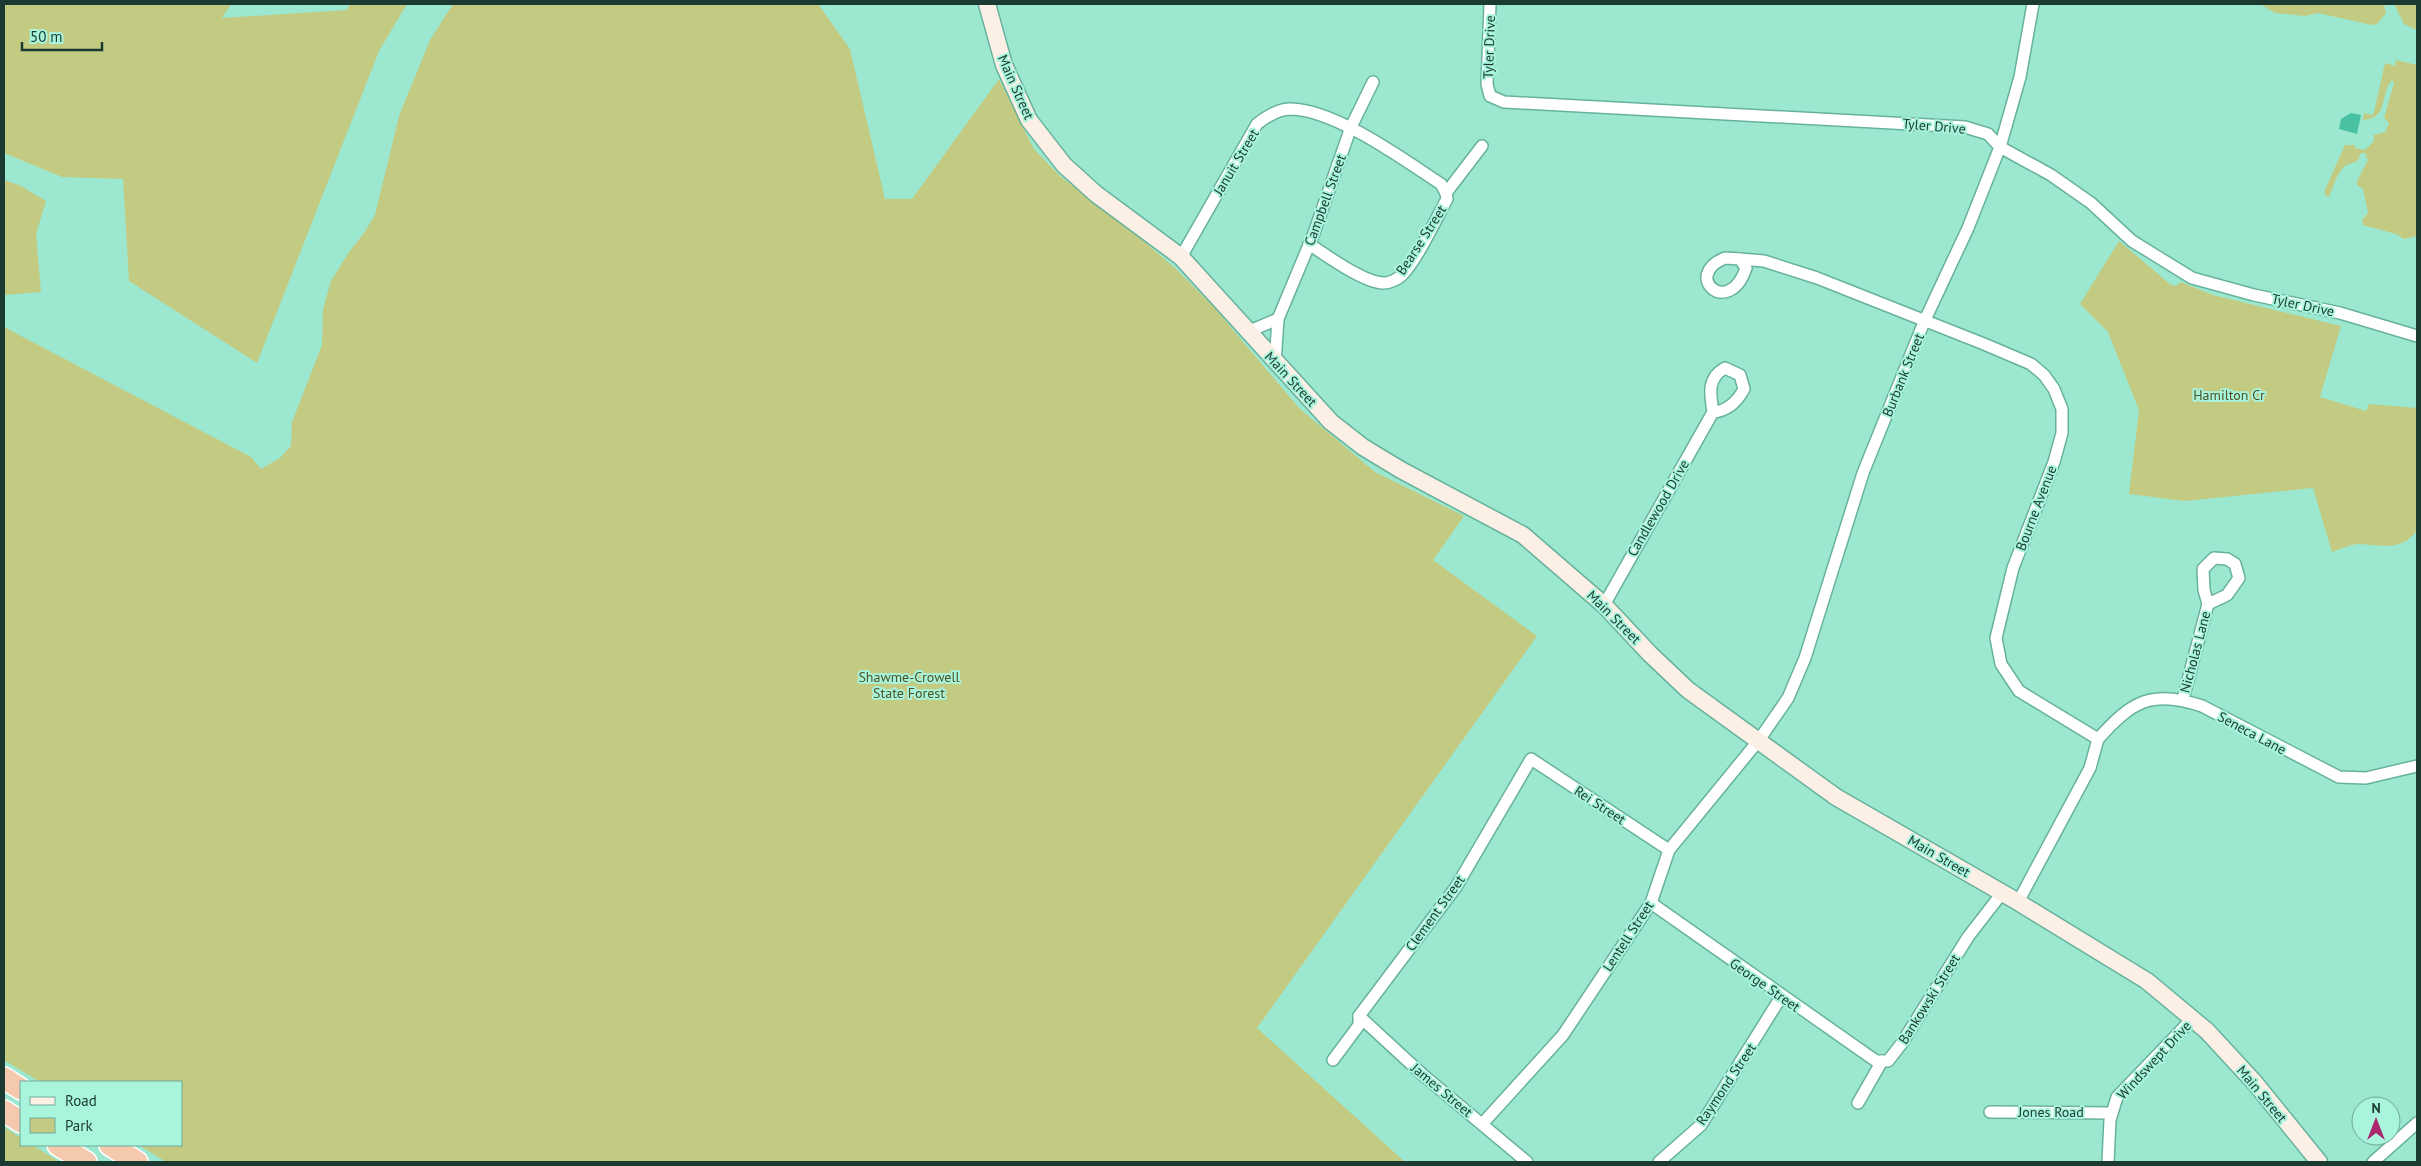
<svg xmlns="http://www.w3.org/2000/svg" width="2421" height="1166" font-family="'PT Sans',sans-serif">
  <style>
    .green { fill: #c3cb83 }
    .water { fill: #49c1a3 }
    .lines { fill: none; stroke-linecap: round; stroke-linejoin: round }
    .minor-casing { stroke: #67b29c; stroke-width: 14 }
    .secondary-casing { stroke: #67b29c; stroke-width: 19 }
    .motorway-casing { stroke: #fff; stroke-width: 24 }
    .minor { stroke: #fff; stroke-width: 11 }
    .secondary { stroke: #fcefe6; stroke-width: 16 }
    .motorway { stroke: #f5c9ad; stroke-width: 21 }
    .labels { text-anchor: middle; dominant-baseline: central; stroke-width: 4; stroke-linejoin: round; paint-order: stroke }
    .street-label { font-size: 14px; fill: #1b3a31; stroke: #a8f4dd }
    .park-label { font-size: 14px; fill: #4f5322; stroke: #a8f4dd }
  </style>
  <rect width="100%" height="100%" fill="#9be7d0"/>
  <g class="green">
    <polygon points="4,4 231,4 222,18 347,10 350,4 407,4 379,51 257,363 129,281 123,179 62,177 4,153"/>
    <polygon points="453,4 818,4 850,49 885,199 912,199 999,79 1034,149 1060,176 1138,236 1176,269 1212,305 1299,408 1375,472 1464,516 1433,560 1537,636 1257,1028 1405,1162 166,1162 139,1145 181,1145 181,1082 40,1082 4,1060 4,327 251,457 261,469 280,458 291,446 292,422 322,345 323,309 331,281 349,252 364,233 375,215 399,116 430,40"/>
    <polygon points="2260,4 2384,4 2386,13 2377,24 2372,25 2318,13 2305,16 2275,13"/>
    <polygon points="2394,4 2417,4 2417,30 2404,24"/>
    <path d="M2396,60L2417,65V236L2404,239L2396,234L2363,225L2362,220L2368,213L2363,189L2357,185V181L2368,160L2365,153H2361C2360,155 2359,158 2358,160C2354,164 2348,163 2344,167C2335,176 2334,187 2328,198L2324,192L2345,145H2355V148L2365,150L2374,141V135L2385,132L2389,123L2384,118L2394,83L2392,80C2379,94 2390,118 2363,120L2364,113L2372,115L2374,112L2385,63L2395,66Z"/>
    <polygon points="4,180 19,185 46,201 36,234 41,292 4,295"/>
    <path d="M2119,241L2171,285L2176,286L2181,282L2213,295L2341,326L2320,397L2366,411L2369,404L2417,408V530C2402,552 2380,545 2359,544C2352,544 2340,549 2332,552L2313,488L2185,501L2129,494L2139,410L2108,332L2080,304Z"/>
    <polygon points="4,1127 21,1138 21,1145 32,1145 60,1162 4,1162"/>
  </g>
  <polygon class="water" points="2351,113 2361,115 2357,134 2339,129 2341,119"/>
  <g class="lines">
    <g class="minor-casing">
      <g id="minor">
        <polyline points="1490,4 1487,84 1490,96 1504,102 1965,127 1988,134 2000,147 2051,175 2091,203 2132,241 2192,278 2254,295 2340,313 2417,336"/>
        <path d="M1309,244C1326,255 1364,283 1384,283C1390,283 1398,279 1402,275C1417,260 1436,219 1447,199L1446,193L1482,146"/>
        <path d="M1181,257L1257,124C1267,116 1278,109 1291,109C1336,110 1404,160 1441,184L1446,193"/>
        <path d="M1725,258L1740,259L1746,268C1729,319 1681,276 1725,258Z"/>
        <polyline points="1740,259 1764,261 1817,278 1984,344 2031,364 2044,375 2054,389 2062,409 2062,433 2054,462 2013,568 1996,638 2001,664 2019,691 2098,739 2090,768 2018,902"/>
        <polyline points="1247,332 1278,319"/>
        <polyline points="1275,363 1278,319 1314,233 1351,127 1373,82"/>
        <path d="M1604,605L1713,412C1710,394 1707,378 1725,368L1740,375L1744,389C1737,402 1728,411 1713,412"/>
        <polyline points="2183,699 2208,604 2204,590 2203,569 2214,558 2227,559 2235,564 2239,578 2227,595 2208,604"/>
        <path d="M2098,739C2132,701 2152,689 2202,706L2339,777L2366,778L2417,766"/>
        <polyline points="1651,903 1876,1061 1882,1061"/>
        <polyline points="1359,1016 1423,1075 1527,1162"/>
        <polyline points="1333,1060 1359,1025 1359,1016 1456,887 1531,759 1669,850"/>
        <polyline points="1858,1103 1882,1061 1888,1061 1902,1043 1968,937 2002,893"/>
        <polyline points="1990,1112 2111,1113"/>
        <polyline points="1483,1123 1563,1035 1651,903 1669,850 1759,740 1788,698 1805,658 1863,473 1924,322 1968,228 2000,147 2020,77 2033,4"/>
        <polyline points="1659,1162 1701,1125 1781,997"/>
        <polyline points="2108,1162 2110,1120 2117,1097 2193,1018"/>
        <polyline points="2373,1162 2417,1123"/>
      </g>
    </g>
    <g class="secondary-casing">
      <polyline id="secondary" points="987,4 1004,65 1029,120 1064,165 1096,194 1181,257 1331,422 1363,447 1401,470 1523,535 1604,605 1650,654 1688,690 1836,797 2013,899 2147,981 2207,1031 2255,1083 2319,1162"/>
    </g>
    <g class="motorway-casing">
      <g id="motorway">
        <polyline points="4,1078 21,1089"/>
        <polyline points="4,1111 21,1122"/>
        <polyline points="58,1145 86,1162"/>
        <polyline points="110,1145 137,1162"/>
      </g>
    </g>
    <use href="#minor" class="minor"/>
    <use href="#secondary" class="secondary"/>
    <use href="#motorway" class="motorway"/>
  </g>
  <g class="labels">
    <g class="street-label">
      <text transform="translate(1489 47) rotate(-88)">Tyler Drive</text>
      <text transform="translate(1016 87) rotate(66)">Main Street</text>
      <text transform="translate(1934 126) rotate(5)">Tyler Drive</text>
      <text transform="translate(1236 162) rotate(-59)">Januit Street</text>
      <text transform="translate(1325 200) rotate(-70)">Campbell Street</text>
      <text transform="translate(1421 240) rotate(-57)">Bearse Street</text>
      <text transform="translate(2303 305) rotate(12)">Tyler Drive</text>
      <text transform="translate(1903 375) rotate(-68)">Burbank Street</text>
      <text transform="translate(1291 379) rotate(47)">Main Street</text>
      <text transform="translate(1658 508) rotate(-60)">Candlewood Drive</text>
      <text transform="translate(2036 508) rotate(-69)">Bourne Avenue</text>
      <text transform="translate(1614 617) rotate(45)">Main Street</text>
      <text transform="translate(2195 652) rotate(-75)">Nicholas Lane</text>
      <text transform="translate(2252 733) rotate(28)">Seneca Lane</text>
      <text transform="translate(1600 805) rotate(33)">Rei Street</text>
      <text transform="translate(1939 856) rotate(30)">Main Street</text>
      <text transform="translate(1435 913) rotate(-54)">Clement Street</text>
      <text transform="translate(1628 936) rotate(-57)">Lentell Street</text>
      <text transform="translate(1765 985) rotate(35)">George Street</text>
      <text transform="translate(1929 999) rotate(-58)">Bankowski Street</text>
      <text transform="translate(2154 1060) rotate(-47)">Windswept Drive</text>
      <text transform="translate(1726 1084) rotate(-56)">Raymond Street</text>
      <text transform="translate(1442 1090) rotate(40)">James Street</text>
      <text transform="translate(2262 1094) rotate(50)">Main Street</text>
      <text x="2051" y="1112">Jones Road</text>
    </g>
    <g class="park-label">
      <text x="2229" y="395">Hamilton Cr</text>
      <text x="909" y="677">Shawme-Crowell<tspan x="909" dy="16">State Forest</tspan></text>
    </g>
  </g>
  <rect width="2421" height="1166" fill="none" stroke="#1b3a31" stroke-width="10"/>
  <rect x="20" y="1081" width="162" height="65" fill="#a8f4dd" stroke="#70aa98"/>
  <rect x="30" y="1097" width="25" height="8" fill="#fcefe6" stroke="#70aa98"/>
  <text x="65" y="1106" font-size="15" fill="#1b3a31">Road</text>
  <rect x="30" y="1118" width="25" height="15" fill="#c3cb83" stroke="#70aa98"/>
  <text x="65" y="1131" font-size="15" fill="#1b3a31">Park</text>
  <g transform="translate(2376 1121)"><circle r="24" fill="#a8f4dd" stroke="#70aa98"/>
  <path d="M0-4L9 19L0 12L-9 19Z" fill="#ac266d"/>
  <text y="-8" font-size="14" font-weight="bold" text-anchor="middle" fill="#1b3a31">N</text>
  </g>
  <path d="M22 42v8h80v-8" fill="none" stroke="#1b3a31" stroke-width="2.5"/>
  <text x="30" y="42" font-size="15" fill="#1b3a31" stroke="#a8f4dd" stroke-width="4" paint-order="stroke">50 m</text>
</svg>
